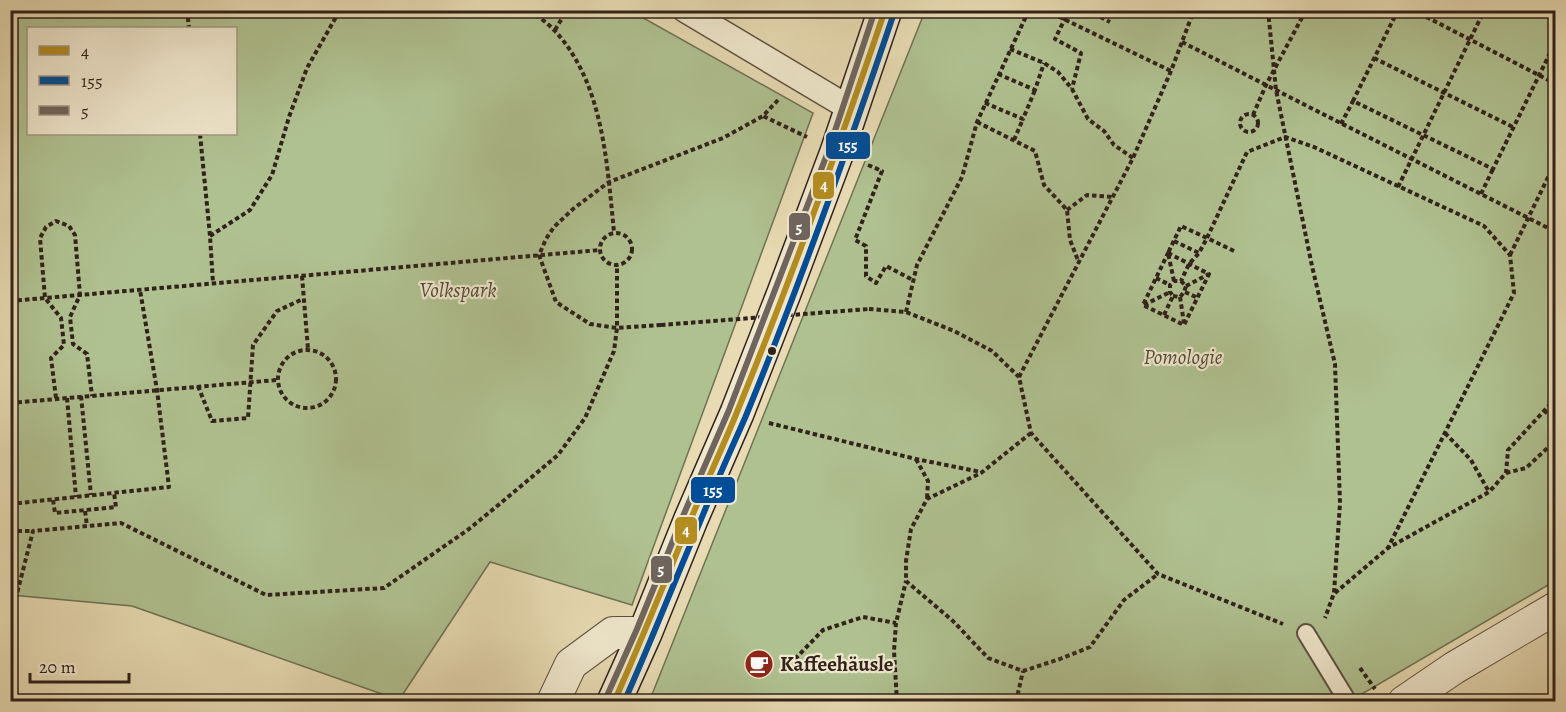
<svg xmlns="http://www.w3.org/2000/svg" width="1566" height="712" font-family="Alegreya,serif">
  <style>
    .green { fill: #b0c191; stroke: #707256; stroke-width: 1.5; fill-rule: evenodd }
    .lines { fill: none; stroke-linecap: round; stroke-linejoin: round }
    .service-casing { stroke: #5f5042; stroke-width: 20 }
    .pedestrian-casing { stroke: #5f5042; stroke-width: 27 }
    .minor-casing { stroke: #5f5042; stroke-width: 34 }
    .secondary-casing { stroke: #31221c; stroke-width: 36 }
    .path { stroke: #31221c; stroke-width: 4; stroke-dasharray: 4.5 3; stroke-linecap: butt }
    .service { stroke: #f0e8ce; stroke-width: 16 }
    .pedestrian { stroke: #f0e8ce; stroke-width: 24 }
    .minor { stroke: #f0e8ce; stroke-width: 32 }
    .secondary { stroke: #f0e8ce; stroke-width: 33 }
    .path-bridge { stroke: #31221c; stroke-width: 4; stroke-dasharray: 4.5 3; stroke-linecap: butt }
    .bus-1-casing { stroke: #f0e8ce; stroke-width: 10 }
    .bus-2-casing { stroke: #f0e8ce; stroke-width: 10 }
    .bus-3-casing { stroke: #f0e8ce; stroke-width: 10 }
    .bus-1 { stroke: #b38d21; stroke-width: 6 }
    .bus-2 { stroke: #014d97; stroke-width: 6 }
    .bus-3 { stroke: #6f655e; stroke-width: 6 }
    .bus-dot { fill: #31221c; stroke: #f0e8ce; stroke-width: 2 }
    .labels { text-anchor: middle; dominant-baseline: central; stroke-width: 4.5; stroke-linejoin: round; paint-order: stroke }
    .park-label { font-size: 21px; font-style: italic; fill: #514a39; stroke: #f0e8ce }
    .poi-label { font-size: 21px; font-weight: bold; fill: #31221c; stroke: #f0e8ce; text-anchor: start }
    .line-badge { stroke: #f0e8ce; stroke-width: 2 }
    .badge-label { font-size: 16px; text-anchor: middle; font-weight: bold; fill: #fff }
  </style>
  <rect width="100%" height="100%" fill="#e8dbb3"/>
  <filter id="stains"><feTurbulence type="fractalNoise" baseFrequency=".00333" numOctaves="4"/><feColorMatrix values="0 0 0 0 .2 0 0 0 0 .09 0 0 0 0 .02 0 0 0 .5 -.17"/></filter>
  <radialGradient id="worn" r=".72"><stop offset=".6" stop-color="#630" stop-opacity="0"/><stop offset="1" stop-color="#630" stop-opacity=".3"/></radialGradient>
  <g class="green">
    <path d="M10,11H631L813,113L632,605L490,562L399,700L132,606L11,595ZM236,28V134H28V28Z"/>
    <polygon points="925,11 1555,11 1555,581 1350,701 649,702"/>
  </g>
  <g class="lines">
    <g class="service-casing">
      <polyline id="service" points="1306,633 1348,702"/>
    </g>
    <g class="pedestrian-casing">
      <polyline id="pedestrian" points="685,10 851,109"/>
    </g>
    <g class="minor-casing">
      <g id="minor">
        <polyline points="553,702 571,664 613,633 645,633"/>
        <polyline points="1404,702 1454,668 1556,608"/>
      </g>
    </g>
    <g class="secondary-casing">
      <polyline id="secondary" points="614,702 645,633 691,519 737,413 784,293 837,152 885,10"/>
    </g>
    <g class="path">
      <polyline points="187,10 189,28"/>
      <path d="M530,10C538,17 548,23 555,31C604,84 607,165 614,232"/>
      <polyline points="1045,10 1171,71"/>
      <polyline points="1069,10 1055,39 1081,53 1072,89"/>
      <polyline points="1087,10 1110,22"/>
      <polyline points="1268,10 1276,90 1312,266 1335,364 1340,503 1334,593 1325,618"/>
      <polyline points="1398,10 1353,101 1493,169 1556,41"/>
      <polyline points="1413,10 1556,84"/>
      <path d="M1479,10C1489,18 1502,18 1512,10"/>
      <polyline points="1539,10 1556,18"/>
      <polyline points="555,30 567,10"/>
      <polyline points="1182,42 1309,107 1556,232"/>
      <polyline points="1010,49 1044,63 1058,72 1072,89 1088,119 1104,131 1114,145 1133,158"/>
      <polyline points="1374,58 1513,127"/>
      <polyline points="998,74 1035,90 1044,63"/>
      <polyline points="778,100 763,116 807,137"/>
      <polyline points="985,103 1023,119 1035,90"/>
      <circle cx="1249" cy="123" r="9"/>
      <polyline points="1253,115 1266,85 1306,10"/>
      <polyline points="977,122 1035,151 1044,185 1067,210 1070,240 1079,263"/>
      <polyline points="1341,124 1353,101"/>
      <polyline points="200,134 210,236 213,283"/>
      <polyline points="1014,140 1023,119"/>
      <polyline points="868,165 882,171 855,240 866,246 866,276 876,283 886,266 913,280"/>
      <polyline points="1398,187 1483,13"/>
      <polyline points="1481,194 1493,169"/>
      <polyline points="1067,210 1087,195 1113,197"/>
      <circle cx="616" cy="249" r="16"/>
      <polyline points="210,236 250,210 272,175 289,117 307,68 340,10"/>
      <polyline points="1174,241 1199,253"/>
      <polyline points="1234,251 1207,238 1247,152 1285,137 1314,147 1484,226 1510,255 1514,293 1388,548"/>
      <polygon points="1168,253 1209,274 1184,325 1143,305"/>
      <polyline points="1510,255 1556,161"/>
      <polyline points="302,276 308,349"/>
      <polyline points="1156,278 1170,285"/>
      <polyline points="1174,281 1168,253 1181,226 1207,238 1199,253 1189,264 1181,281"/>
      <polyline points="1186,286 1209,274"/>
      <polyline points="1185,292 1198,298"/>
      <polyline points="1173,296 1180,297 1184,292 1186,286 1181,281"/>
      <polyline points="1180,297 1184,323"/>
      <polyline points="10,301 600,250"/>
      <polyline points="1144,305 1170,292"/>
      <polyline points="869,309 906,312 954,331 992,351 1019,377 1031,433 1158,574 1283,624"/>
      <polyline points="906,312 917,265 962,177 977,122 1029,10"/>
      <polyline points="1164,315 1173,296 1170,292 1170,285 1174,281 1181,281"/>
      <polyline points="661,325 617,328 590,324 556,302 539,255 546,239 554,227 573,209 609,182 723,138 763,116"/>
      <circle cx="307" cy="379" r="29"/>
      <polyline points="1019,377 1133,158 1171,71 1194,10"/>
      <polyline points="198,386 212,421 248,418 253,345 277,311 303,299"/>
      <polyline points="81,396 91,495"/>
      <polyline points="56,398 51,358 64,345 61,318 45,298 40,238 46,227 56,221 69,226 75,235 80,295 70,317 73,344 87,354 92,396"/>
      <polyline points="67,398 76,497"/>
      <polyline points="10,403 277,380"/>
      <polyline points="1544,410 1556,423"/>
      <polyline points="769,423 916,459 981,472"/>
      <polyline points="1031,433 981,473 927,499 911,529 906,561 906,581 953,621 988,658 1023,671 1060,659 1090,647 1124,600 1158,574"/>
      <polyline points="1445,433 1471,460 1489,492"/>
      <polyline points="916,459 928,481 927,499"/>
      <polyline points="1506,473 1526,468 1556,440"/>
      <polyline points="53,500 55,513 116,507 114,493"/>
      <polyline points="10,504 169,487 157,390 140,290"/>
      <polyline points="85,511 87,526"/>
      <polyline points="10,531 33,531"/>
      <polyline points="1335,593 1388,548 1489,492 1506,473 1508,450 1556,398"/>
      <polyline points="10,621 33,531 121,523 266,595 384,588 469,529 502,502 558,455 585,418 614,351 617,328 617,265"/>
      <polyline points="795,659 823,630 863,617 896,623"/>
      <polyline points="1360,668 1375,689"/>
      <polyline points="897,702 894,651 896,623 906,581"/>
      <polyline points="1016,702 1023,671"/>
    </g>
    <use href="#service" class="service"/>
    <use href="#pedestrian" class="pedestrian"/>
    <use href="#minor" class="minor"/>
    <use href="#secondary" class="secondary"/>
    <polyline class="path-bridge" points="661,325 869,309"/>
    <g class="bus-1-casing">
      <path id="bus-1" d="M614,702C641,642 665,581 690,521C705,485 722,449 737,412C791,280 839,146 885,10"/>
    </g>
    <g class="bus-2-casing">
      <path id="bus-2" d="M624,702C651,642 674,582 700,522C714,487 730,452 745,418C800,285 848,149 894,13"/>
    </g>
    <g class="bus-3-casing">
      <polyline id="bus-3" points="606,698 637,629 683,516 729,410 829,149 875,10"/>
    </g>
    <use href="#bus-1" class="bus-1"/>
    <use href="#bus-2" class="bus-2"/>
    <use href="#bus-3" class="bus-3"/>
  </g>
  <defs>
    <g id="cafe-disc" transform="scale(1.5)"><circle r="9.5" fill="#8f2418" stroke="#f0e8ce"/><path d="M-5.5-4.5H6V0H3Q3 3.5 0 3.5H-2.5Q-5.5 3.5-5.5 0ZM3-3.2v2h1.7v-2ZM-6 4.5H4V6H-6Z" fill="#fff"/></g>
  </defs>
  <g fill-rule="evenodd">
    <use href="#cafe-disc" x="759" y="664"/>
  </g>
  <circle class="bus-dot" cx="772" cy="351" r="5"/>
  <g class="labels">
    <g class="park-label">
      <text x="458" y="290">Volkspark</text>
      <text x="1183" y="357">Pomologie</text>
    </g>
    <g class="poi-label">
      <text x="780" y="664">Kaffeehäusle</text>
    </g>
  </g>
  <g class="line-badge">
    <rect x="825" y="131" width="46" height="29" rx="6" fill="#014d97"/>
    <rect x="812" y="171" width="23" height="29" rx="6" fill="#b38d21"/>
    <rect x="788" y="212" width="23" height="29" rx="6" fill="#6f655e"/>
    <rect x="690" y="476" width="46" height="28" rx="6" fill="#014d97"/>
    <rect x="674" y="516" width="24" height="29" rx="6" fill="#b38d21"/>
    <rect x="650" y="555" width="23" height="29" rx="6" fill="#6f655e"/>
  </g>
  <g class="badge-label">
    <text x="848" y="151">155</text>
    <text x="824" y="191">4</text>
    <text x="799" y="233">5</text>
    <text x="713" y="496">155</text>
    <text x="686" y="536">4</text>
    <text x="661" y="575">5</text>
  </g>
  <rect width="1566" height="712" fill="none" stroke="#e8dbb3" stroke-width="36"/>
  <rect x="12" y="12" width="1542" height="688" fill="none" stroke="#31221c" stroke-width="3"/>
  <rect x="18" y="18" width="1530" height="676" fill="none" stroke="#31221c" stroke-width="1.5"/>
  <rect x="27" y="27" width="210" height="108" fill="#f0e8ce" stroke="#a49987" stroke-width="1.5"/>
  <rect x="39" y="46" width="30" height="9" fill="#b38d21" stroke="#a49987" stroke-width="1.5"/>
  <text x="81" y="57" font-size="18" fill="#31221c">4</text>
  <rect x="39" y="76" width="30" height="9" fill="#014d97" stroke="#a49987" stroke-width="1.5"/>
  <text x="81" y="87" font-size="18" fill="#31221c">155</text>
  <rect x="39" y="106" width="30" height="9" fill="#6f655e" stroke="#a49987" stroke-width="1.5"/>
  <text x="81" y="117" font-size="18" fill="#31221c">5</text>
  <path d="M30 673v9h99v-9" fill="none" stroke="#31221c" stroke-width="3"/>
  <text x="39" y="673" font-size="18" fill="#31221c" stroke="#f0e8ce" stroke-width="4.5" paint-order="stroke">20 m</text>
  <rect width="100%" height="100%" filter="url(#stains)"/>
  <rect width="100%" height="100%" fill="url(#worn)"/>
</svg>
